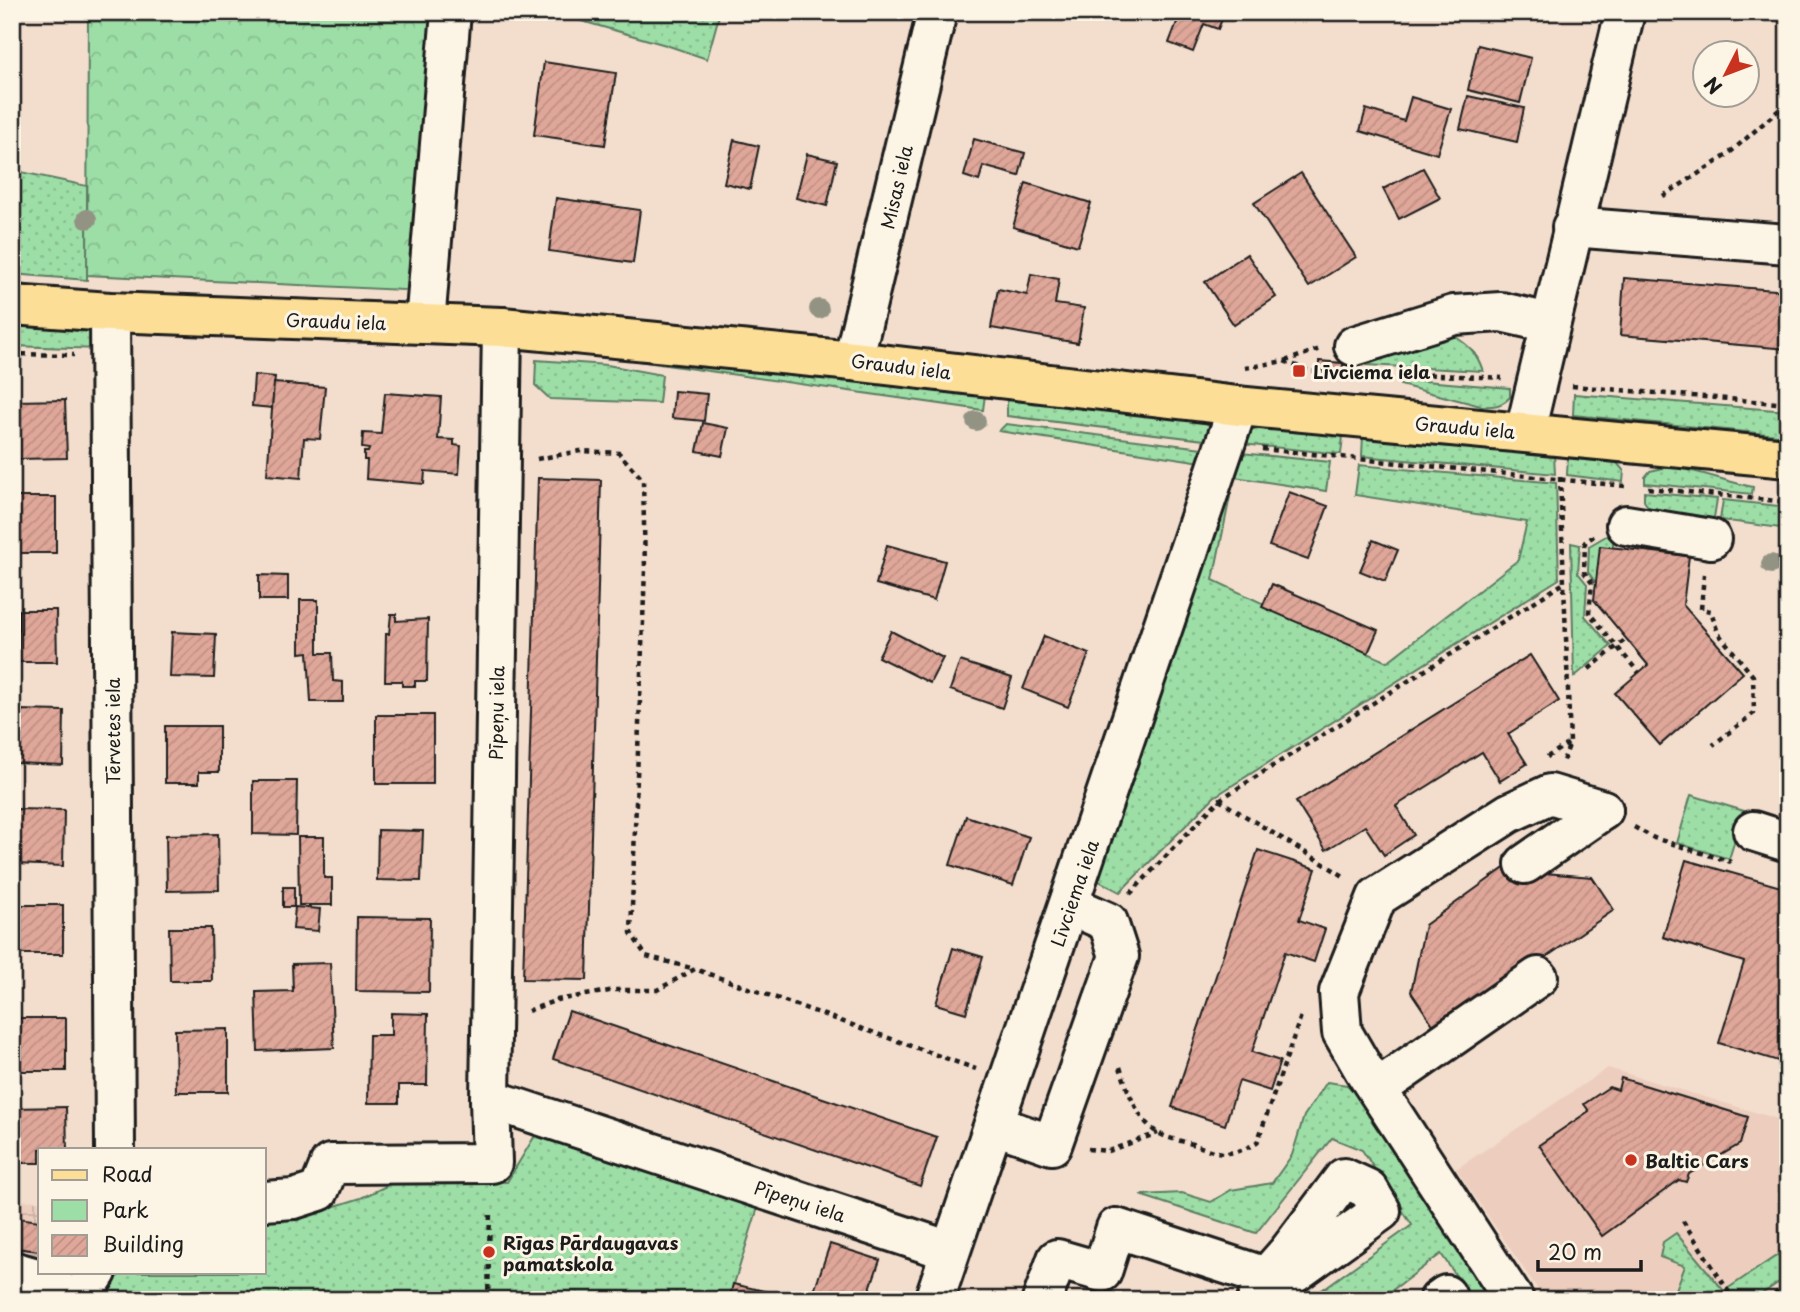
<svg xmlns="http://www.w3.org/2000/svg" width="1800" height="1312" font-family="'Playpen Sans',sans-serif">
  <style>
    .built { fill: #edcebe }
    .industrial { fill: url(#industrial-grid) }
    .green { fill: url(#green-dots); stroke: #5c7d62; stroke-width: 2 }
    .forest { fill: url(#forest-crowns); stroke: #5c7d62; stroke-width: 2 }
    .building { fill: url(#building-hatch); stroke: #1c1c1c; stroke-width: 2 }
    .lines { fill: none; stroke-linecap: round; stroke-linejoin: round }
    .minor-casing { stroke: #1c1c1c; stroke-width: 44 }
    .major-casing { stroke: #1c1c1c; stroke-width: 44 }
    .path { stroke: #1c1c1c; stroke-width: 4.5; stroke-dasharray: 5 5; stroke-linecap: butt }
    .minor { stroke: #fcf5e5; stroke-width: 38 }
    .major { stroke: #fcde96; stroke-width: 38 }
    .tree { fill: #929383 }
    .poi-dot { fill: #c8321e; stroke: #fcf5e5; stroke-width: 2.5 }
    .labels { text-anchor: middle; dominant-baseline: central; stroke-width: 6; stroke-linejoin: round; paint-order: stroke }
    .street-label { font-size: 18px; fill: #1c1c1c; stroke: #fcf5e5 }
    .poi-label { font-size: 18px; font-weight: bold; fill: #1c1c1c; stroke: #fcf5e5; text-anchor: start }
  </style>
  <defs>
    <pattern id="industrial-grid" width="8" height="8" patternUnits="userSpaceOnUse" patternTransform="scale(1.75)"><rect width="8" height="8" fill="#edcebe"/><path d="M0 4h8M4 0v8" fill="none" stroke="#cbb0a3"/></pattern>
    <pattern id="green-dots" width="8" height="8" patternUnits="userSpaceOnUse" patternTransform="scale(1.75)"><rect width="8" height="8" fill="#9ddea7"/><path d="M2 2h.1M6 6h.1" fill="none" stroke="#87be8f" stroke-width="1.8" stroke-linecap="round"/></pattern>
    <pattern id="forest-crowns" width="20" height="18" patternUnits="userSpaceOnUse" patternTransform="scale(1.75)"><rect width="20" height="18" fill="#9ddea7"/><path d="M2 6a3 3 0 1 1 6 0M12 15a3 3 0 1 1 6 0" fill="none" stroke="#87be8f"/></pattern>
    <pattern id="building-hatch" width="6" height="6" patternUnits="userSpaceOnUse" patternTransform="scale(1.75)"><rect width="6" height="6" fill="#dfa799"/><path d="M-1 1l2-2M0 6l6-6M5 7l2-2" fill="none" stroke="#bf8f83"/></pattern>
  </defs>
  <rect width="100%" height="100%" fill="#f3dece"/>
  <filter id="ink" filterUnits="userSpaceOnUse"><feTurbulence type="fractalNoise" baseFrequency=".0143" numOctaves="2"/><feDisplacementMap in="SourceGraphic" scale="14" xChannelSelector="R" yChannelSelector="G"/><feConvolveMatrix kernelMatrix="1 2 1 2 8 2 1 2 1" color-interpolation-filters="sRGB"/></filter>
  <g filter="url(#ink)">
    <polygon class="built" points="1608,1068 1788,1122 1788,1258 1727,1300 1545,1300 1456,1169"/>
    <polygon class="industrial" points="12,1200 40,1201 40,1272 71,1272 57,1300 12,1300"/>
    <g class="green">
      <polygon points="550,12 720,12 707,59 666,45"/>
      <polygon points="12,170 87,186 87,280 12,274"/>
      <polygon points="12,322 90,328 99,349 12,346"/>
      <path d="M1454,336C1470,346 1477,353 1483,371L1366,365L1427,341Z"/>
      <polygon points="580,350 985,395 983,410 582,353"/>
      <polygon points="536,360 607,365 662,375 659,403 550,399 535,385"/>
      <path d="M1399,379L1510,388V397C1502,406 1493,407 1481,406L1400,385Z"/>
      <polygon points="1574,394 1788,411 1788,436 1573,415"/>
      <polygon points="1007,397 1205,422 1213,428 1213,441 1007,416"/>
      <polygon points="1006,424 1211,449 1201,462 999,431"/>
      <polygon points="1256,425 1343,436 1341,454 1241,444 1244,434"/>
      <polygon points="1363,435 1554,454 1555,474 1362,456"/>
      <polygon points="1241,453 1330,462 1326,491 1234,477 1213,580 1387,662 1518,560 1527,522 1355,495 1359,465 1556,483 1559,579 1214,797 1120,892 1095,879"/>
      <polygon points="1568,455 1617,463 1624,471 1623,482 1567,475"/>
      <path d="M1668,467C1698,469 1724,482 1753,487L1752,494L1645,483V477L1650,471Z"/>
      <polygon points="1644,492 1717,499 1714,518 1652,512 1644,501"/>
      <polygon points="1723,500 1788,507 1788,529 1720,520"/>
      <polygon points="1613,532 1613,548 1596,583 1588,572 1589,546"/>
      <polygon points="1571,543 1580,545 1578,573 1587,584 1585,616 1611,646 1574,677"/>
      <polygon points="1691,795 1744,811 1729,859 1677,843"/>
      <polygon points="1327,1082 1347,1085 1377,1112 1492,1300 1473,1300 1441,1254 1379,1300 1308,1300 1412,1225 1362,1150 1332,1138 1256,1233 1140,1195 1182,1193 1211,1202 1231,1190 1272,1183 1292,1155 1304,1116"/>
      <polygon points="539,1129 760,1201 729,1300 88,1300 103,1272 264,1272 264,1210 329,1208 361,1198 401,1179 507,1182"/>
      <polygon points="1676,1233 1724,1291 1788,1248 1788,1276 1753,1300 1738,1300 1734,1295 1728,1300 1672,1300 1685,1266 1660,1257 1663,1242"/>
    </g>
    <polygon class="forest" points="88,12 444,12 424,291 87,275"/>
    <g class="building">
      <polygon points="1181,12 1225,12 1218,29 1204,24 1193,52 1169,43"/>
      <polygon points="1478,45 1531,58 1520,103 1468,90"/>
      <polygon points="544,62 616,73 605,145 534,135"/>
      <polygon points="1468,96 1524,108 1517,142 1460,129"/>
      <polygon points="1411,97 1451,109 1437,154 1360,131 1366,109 1404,121"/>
      <polygon points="974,139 1025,153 1019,176 983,166 979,181 964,176"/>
      <polygon points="734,140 759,146 750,189 724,183"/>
      <polygon points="807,154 837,161 827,206 796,198"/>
      <polygon points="1423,168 1440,198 1399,219 1383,189"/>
      <polygon points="1301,173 1356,257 1309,287 1254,203"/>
      <polygon points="1026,183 1091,203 1078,246 1013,227"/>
      <polygon points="556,198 640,210 633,263 549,251"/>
      <polygon points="1247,254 1276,297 1234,325 1205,282"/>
      <polygon points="1031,274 1059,279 1055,304 1084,308 1078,343 991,328 998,289 1027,295"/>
      <polygon points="1624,278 1788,291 1788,349 1620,335"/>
      <polygon points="1319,361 1343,363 1343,372 1319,370"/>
      <polygon points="254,375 275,377 272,408 252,406"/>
      <polygon points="274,383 325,387 320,439 304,438 301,478 267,475"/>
      <polygon points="674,391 707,394 704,421 672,418"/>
      <polygon points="385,393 441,397 438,439 454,440 454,445 461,446 459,474 425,471 424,484 366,479 367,460 364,460 364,452 368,452 369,449 362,448 363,433 381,434"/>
      <polygon points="65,400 67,458 18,459 16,401"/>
      <polygon points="703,423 728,428 722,456 697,451"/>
      <polygon points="538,478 601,480 587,980 523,979"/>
      <polygon points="1289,492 1328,506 1308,560 1269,546"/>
      <rect x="13" y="497" width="43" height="56"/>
      <polygon points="1373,540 1398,550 1385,581 1360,571"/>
      <polygon points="887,545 945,561 934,600 876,584"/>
      <polygon points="1600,546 1689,556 1683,605 1743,673 1660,745 1615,693 1648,665 1594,600"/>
      <polygon points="259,575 288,576 288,600 259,600"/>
      <polygon points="1272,584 1378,630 1368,653 1262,607"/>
      <polygon points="300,600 318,600 318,653 332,653 333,681 343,682 343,702 311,702 308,652 300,653"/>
      <polygon points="19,610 56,610 57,662 19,662"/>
      <polygon points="391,614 396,614 396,621 428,619 427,681 415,681 415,686 402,686 402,681 385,681 386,634 389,634"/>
      <polygon points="891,631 943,658 930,683 878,657"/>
      <polygon points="172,632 216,634 214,678 170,677"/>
      <polygon points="1044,636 1089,654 1068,707 1023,689"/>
      <polygon points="1530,655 1559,701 1508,734 1527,764 1500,781 1482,752 1396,806 1414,835 1384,855 1365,826 1326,850 1296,802"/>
      <polygon points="960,661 1012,678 1002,708 950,690"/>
      <polygon points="16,710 64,711 63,765 14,763"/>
      <rect x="376" y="715" width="57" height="69"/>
      <polygon points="165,726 219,726 219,772 199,772 199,783 165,783"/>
      <polygon points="253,781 297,781 296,835 253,834"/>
      <polygon points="16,809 64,810 63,866 15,864"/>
      <polygon points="966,816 1029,837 1013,885 950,865"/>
      <polygon points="378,830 423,831 421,881 377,880"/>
      <polygon points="218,834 219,890 167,891 166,835"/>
      <polygon points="298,837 324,837 324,878 332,878 332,905 299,905"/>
      <polygon points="1258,850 1316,869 1299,920 1325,929 1314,962 1285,952 1252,1052 1280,1061 1270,1091 1239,1081 1225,1125 1172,1107"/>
      <polygon points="1686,860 1788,889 1788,1064 1719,1043 1744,962 1663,937"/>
      <polygon points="1514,861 1533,872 1592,877 1614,910 1438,1032 1411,992 1425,925"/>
      <rect x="283" y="887" width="11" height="20"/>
      <polygon points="16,905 63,905 63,954 15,954"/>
      <polygon points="295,907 320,909 318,931 293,929"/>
      <polygon points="357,917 430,918 429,992 356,991"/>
      <polygon points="169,928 211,928 212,981 170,981"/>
      <polygon points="953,948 983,957 966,1013 936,1004"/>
      <polygon points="330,963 334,1048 258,1051 256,992 293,991 292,964"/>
      <polygon points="569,1011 937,1137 920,1186 553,1059"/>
      <polygon points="391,1013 428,1014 427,1085 399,1085 399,1103 368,1103 369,1035 391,1035"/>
      <rect x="12" y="1018" width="54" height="53"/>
      <polygon points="228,1029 228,1092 176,1092 175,1030"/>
      <polygon points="1621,1078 1748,1117 1740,1144 1689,1174 1686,1182 1679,1180 1602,1236 1539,1145 1589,1111 1584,1104 1609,1087 1618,1090"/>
      <polygon points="66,1107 67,1149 40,1149 40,1163 12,1163 12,1108"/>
      <polygon points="18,1218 40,1221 40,1251 15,1248"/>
      <polygon points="830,1244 880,1260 866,1300 811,1300"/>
      <polygon points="733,1284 791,1297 790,1300 729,1300"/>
    </g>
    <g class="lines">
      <g class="minor-casing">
        <g id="minor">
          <polyline points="1572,227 1788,244"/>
          <polyline points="110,312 115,1149"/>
          <polyline points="425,324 451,12"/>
          <polyline points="1354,346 1454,315 1501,312 1550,323"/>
          <polyline points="853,361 937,12"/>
          <polyline points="1525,432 1625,12"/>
          <polyline points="1626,525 1711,539"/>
          <polyline points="1753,831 1788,842"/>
          <polyline points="1525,864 1603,810"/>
          <polyline points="1377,1089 1538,977"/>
          <polyline points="490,1099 950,1251"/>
          <polyline points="995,1125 1052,1145 1119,956 1108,922 1070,905"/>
          <polyline points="264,1201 294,1199 319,1191 330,1164 492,1163 490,1099 502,327"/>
          <polyline points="12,1271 37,1278 76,1300"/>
          <polyline points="79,1300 97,1272"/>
          <polyline points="934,1300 1238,406"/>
          <polyline points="1042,1300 1057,1259 1102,1272 1116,1228 1266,1277 1289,1251 1344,1178 1368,1189 1381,1211 1257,1300"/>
          <polyline points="1439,1300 1446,1295 1448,1300"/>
          <polyline points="1514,1300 1364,1070 1342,1032 1339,992 1377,897 1509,813 1550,794 1603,810"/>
        </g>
      </g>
      <g class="major-casing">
        <polyline id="major" points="12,305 110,312 502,327 853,361 1238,406 1788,458"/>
      </g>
      <g class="path">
        <polyline points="1663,196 1726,156 1788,102"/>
        <polyline points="12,354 74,355"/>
        <polyline points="1285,361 1320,349"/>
        <polyline points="1245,368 1284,361 1309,371 1328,372"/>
        <polyline points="1399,373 1502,378"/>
        <polyline points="1572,386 1788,404"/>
        <polyline points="1262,449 1625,486"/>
        <polyline points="537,459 580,451 619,453 643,480 645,569 631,933 646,956 695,969"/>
        <polyline points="1560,477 1570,743 1563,761"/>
        <polyline points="1648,488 1788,502"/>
        <polyline points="1594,536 1585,542 1584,572 1592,583 1589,613 1639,673"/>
        <polyline points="1704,574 1701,609 1711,611 1718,633 1753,676 1754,713 1713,745"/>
        <polyline points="1589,669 1626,639"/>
        <polyline points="1547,757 1569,743"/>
        <polyline points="1219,800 1347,878"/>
        <polyline points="1634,827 1654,838 1731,862"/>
        <polyline points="1130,894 1219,800 1564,583"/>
        <polyline points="528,1011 557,1000 615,990 657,990 695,969 976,1069"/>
        <path d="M1120,1067C1127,1089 1137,1120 1158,1133C1168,1139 1184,1141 1195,1145C1223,1155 1230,1157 1257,1143L1302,1013"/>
        <polyline points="1088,1149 1108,1151 1158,1133"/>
        <polyline points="1683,1221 1734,1300"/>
        <polyline points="488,1300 490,1210"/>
        <polyline points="1766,1300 1788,1285"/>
      </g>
      <use href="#minor" class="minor"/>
      <use href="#major" class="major"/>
    </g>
    <g class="tree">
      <circle cx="87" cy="219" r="10"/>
      <circle cx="819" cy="309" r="10"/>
      <circle cx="976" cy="421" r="10"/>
      <circle cx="1771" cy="564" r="10"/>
    </g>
  </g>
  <g class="poi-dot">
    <rect x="1292" y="364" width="14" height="14" rx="3.5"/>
    <circle cx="1631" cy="1160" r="7"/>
    <circle cx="489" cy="1252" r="7"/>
  </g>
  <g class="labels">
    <g class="street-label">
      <text transform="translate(896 187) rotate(-77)">Misas iela</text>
      <text transform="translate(336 321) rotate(2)">Graudu iela</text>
      <text transform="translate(901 366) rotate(7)">Graudu iela</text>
      <text transform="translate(1465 427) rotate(5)">Graudu iela</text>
      <text transform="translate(496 713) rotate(-89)">Pīpeņu iela</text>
      <text transform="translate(112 731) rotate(-90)">Tērvetes iela</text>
      <text transform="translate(1074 893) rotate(-71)">Līvciema iela</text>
      <text transform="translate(800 1201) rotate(18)">Pīpeņu iela</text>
    </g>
    <g class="poi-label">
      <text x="1313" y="371">Līvciema iela</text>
      <text x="1645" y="1160">Baltic Cars</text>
      <text x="503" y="1242">Rīgas Pārdaugavas<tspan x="503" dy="21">pamatskola</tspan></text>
    </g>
  </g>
  <rect width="1800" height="1312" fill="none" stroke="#fcf5e5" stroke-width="42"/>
  <rect x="21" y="21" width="1758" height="1270" fill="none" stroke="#1c1c1c" stroke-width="2.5" filter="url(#ink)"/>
  <rect x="38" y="1148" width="228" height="126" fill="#fcf5e5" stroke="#a29e95" stroke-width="2"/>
  <rect x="52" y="1170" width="35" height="10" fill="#fcde96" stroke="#a29e95" stroke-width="2"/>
  <text x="102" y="1182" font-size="21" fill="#1c1c1c">Road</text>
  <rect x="52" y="1200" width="35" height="21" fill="#9ddea7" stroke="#a29e95" stroke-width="2"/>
  <text x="102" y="1218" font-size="21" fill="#1c1c1c">Park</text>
  <rect x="52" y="1235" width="35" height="21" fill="url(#building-hatch)" stroke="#a29e95" stroke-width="2"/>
  <text x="102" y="1252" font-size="21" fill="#1c1c1c">Building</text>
  <g transform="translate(1726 74) rotate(228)"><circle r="33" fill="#fcf5e5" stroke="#a29e95" stroke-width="2"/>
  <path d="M0-5L12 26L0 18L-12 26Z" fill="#c8321e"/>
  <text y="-10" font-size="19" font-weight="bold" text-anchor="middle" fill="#1c1c1c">N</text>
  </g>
  <path d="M1538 1260v10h103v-10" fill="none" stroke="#1c1c1c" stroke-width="3.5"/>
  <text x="1548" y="1260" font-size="21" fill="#1c1c1c" stroke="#fcf5e5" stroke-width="5" paint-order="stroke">20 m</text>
</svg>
